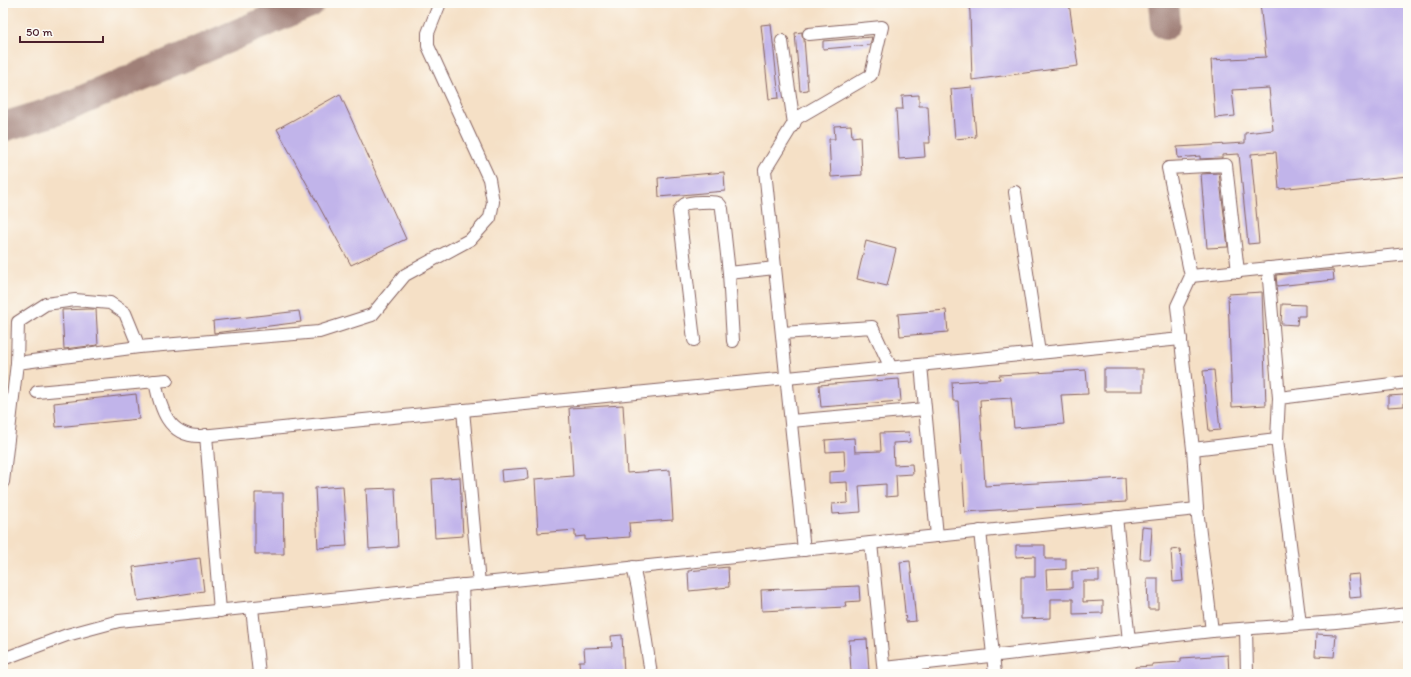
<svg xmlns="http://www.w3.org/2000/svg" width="1411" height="677" font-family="Itim,sans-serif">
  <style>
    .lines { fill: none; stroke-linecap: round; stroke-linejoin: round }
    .taxiway { stroke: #a08078; stroke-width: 30 }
    .building { fill: #c1b4ea }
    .minor-casing { stroke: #866361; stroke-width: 14 }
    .minor { stroke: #fff; stroke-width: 12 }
  </style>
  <rect width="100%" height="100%" fill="#fdfcf7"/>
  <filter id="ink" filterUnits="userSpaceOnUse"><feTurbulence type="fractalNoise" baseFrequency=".025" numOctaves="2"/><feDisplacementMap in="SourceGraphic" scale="8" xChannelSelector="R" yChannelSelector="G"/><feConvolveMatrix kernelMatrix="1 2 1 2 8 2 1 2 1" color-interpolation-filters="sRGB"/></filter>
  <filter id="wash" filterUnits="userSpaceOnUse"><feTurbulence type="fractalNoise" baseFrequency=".012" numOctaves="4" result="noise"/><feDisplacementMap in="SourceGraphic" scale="16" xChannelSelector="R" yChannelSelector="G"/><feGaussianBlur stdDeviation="0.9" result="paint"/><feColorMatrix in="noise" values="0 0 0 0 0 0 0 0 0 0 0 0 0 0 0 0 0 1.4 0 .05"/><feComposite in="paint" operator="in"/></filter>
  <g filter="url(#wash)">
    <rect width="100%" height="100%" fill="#f5e0c6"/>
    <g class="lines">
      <g class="taxiway">
        <polyline points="1163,3 1165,25"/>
        <polyline points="3,127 62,109 310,3"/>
      </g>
    </g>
    <g id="blocks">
      <g class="building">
        <polygon points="969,3 1069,3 1078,66 972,80 970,13"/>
        <polygon points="1260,3 1408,3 1408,176 1279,189 1276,152 1251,154 1259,243 1248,244 1239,154 1222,155 1222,158 1200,159 1200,156 1178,158 1177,147 1245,143 1245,133 1273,130 1269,88 1232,90 1235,116 1215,118 1211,60 1266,57"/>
        <polygon points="771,24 779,98 769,99 761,25"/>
        <polygon points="802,32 802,35 804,39 808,90 800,91 795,33"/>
        <polygon points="872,37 870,45 823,49 823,41"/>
        <polygon points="972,87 976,137 955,139 951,89"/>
        <polygon points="340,94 406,239 351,265 277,129"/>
        <polygon points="919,95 919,106 928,106 930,143 924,143 925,157 899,159 896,109 903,109 902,96"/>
        <polygon points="851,125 852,137 860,136 862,175 831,177 829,139 835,139 834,126"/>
        <polygon points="724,172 725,191 659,197 658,178"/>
        <polygon points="1219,173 1228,247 1207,248 1201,174"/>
        <polygon points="866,241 896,249 887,286 857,279"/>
        <polygon points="1333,270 1334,280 1277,286 1276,275"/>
        <polygon points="1262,292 1266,405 1232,407 1228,294"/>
        <polygon points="1282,304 1305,305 1305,316 1298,316 1297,325 1281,324"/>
        <polygon points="88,309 96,309 98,345 64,349 62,310"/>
        <polygon points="946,310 948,332 900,336 898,314"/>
        <polygon points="299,311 301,322 214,333 213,321"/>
        <rect x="1104" y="369" width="39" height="22"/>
        <polygon points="1086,370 1088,394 1061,395 1064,424 1014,428 1011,398 980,400 985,486 1125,478 1126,502 965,512 958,401 953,401 952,382 1000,379 999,375"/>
        <polygon points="1214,370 1220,430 1209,431 1203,371"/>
        <polygon points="899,379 901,401 821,407 819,385"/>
        <polygon points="136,394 139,419 56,427 54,403"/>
        <polygon points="1404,395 1404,406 1388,407 1388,396"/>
        <polygon points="623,405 627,473 670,470 673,520 629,523 630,537 585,540 585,536 575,537 575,530 538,533 535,479 573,476 569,408"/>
        <polygon points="909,432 910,442 893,443 894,465 912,464 913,474 896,475 897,496 886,497 886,484 859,486 861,512 833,514 832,504 848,503 847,482 829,483 829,472 845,471 844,451 826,452 825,440 854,438 855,452 881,451 880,433"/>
        <polygon points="527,468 528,479 502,482 501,470"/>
        <polygon points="460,477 463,536 435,538 432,479"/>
        <polygon points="343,486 347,546 318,548 315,488"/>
        <polygon points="395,488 398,547 369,549 366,489"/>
        <polygon points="255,493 283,493 284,554 255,554"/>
        <polygon points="1142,527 1152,528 1150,559 1140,559"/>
        <polygon points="1016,545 1045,545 1045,559 1066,559 1066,569 1046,570 1047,589 1072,588 1072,571 1099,570 1099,581 1083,581 1083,602 1103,601 1103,613 1073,614 1073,599 1051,599 1051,618 1021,619 1021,577 1035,577 1035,556 1016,557"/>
        <polygon points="1180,549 1183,581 1173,582 1171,550"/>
        <polygon points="200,558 204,591 138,601 133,567"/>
        <polygon points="910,561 916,621 906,622 900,562"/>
        <polygon points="728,567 729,587 689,591 688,571"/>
        <polygon points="1359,574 1361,597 1349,598 1347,575"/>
        <polygon points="1147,578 1158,578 1158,609 1148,609"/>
        <polygon points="859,586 860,601 845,602 846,607 762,611 761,590"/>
        <polygon points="1316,634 1336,635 1334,657 1315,656"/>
        <polygon points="622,635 624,674 580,674 579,661 585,661 584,648 612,647 611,636"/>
        <polygon points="867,639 869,671 851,672 849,640"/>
        <polygon points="1228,655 1229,674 1135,674 1135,667 1152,666 1152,664 1181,662 1181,658"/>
      </g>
    </g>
  </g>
  <g filter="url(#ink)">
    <use href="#blocks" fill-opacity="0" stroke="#866361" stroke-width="1"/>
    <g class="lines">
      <g class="minor-casing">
        <g id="minor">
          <polyline points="782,41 794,124"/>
          <polyline points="1015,192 1039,353"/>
          <polyline points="1268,268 1279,398"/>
          <polyline points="729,273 775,268"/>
          <polyline points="1191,276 1408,254"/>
          <polyline points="782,333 872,327 891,368"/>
          <path d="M694,340L679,212C680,209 682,206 685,204C689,202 714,201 718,203C721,205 721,206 722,209L729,273L733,341"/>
          <polyline points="17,363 18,322 46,304 75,300 110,303 125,313 139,347"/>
          <polyline points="921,365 937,536"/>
          <path d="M155,381C160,408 168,437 201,436L1181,339"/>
          <polyline points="37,392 167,380"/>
          <polyline points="463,410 479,584"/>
          <polyline points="791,421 925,409"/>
          <polyline points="206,435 220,611"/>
          <polyline points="1277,439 1300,624"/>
          <polyline points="1193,449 1277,439 1279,398 1408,382"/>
          <polyline points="3,482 17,363 139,347 319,332 372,315 405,275 471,239 490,218 493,202 489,179 428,46 428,33 440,3"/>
          <polyline points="1116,517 1129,641"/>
          <polyline points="980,531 995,674"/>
          <polyline points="871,543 884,674"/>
          <polyline points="804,550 765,170 797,118 871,75 882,27 809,34"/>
          <polyline points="633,567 638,589 651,674"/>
          <polyline points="462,585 466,674"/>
          <polyline points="252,608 259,674"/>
          <polyline points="1246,629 1247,674"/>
          <polyline points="1212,631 1197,509 1193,449 1177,306 1191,276 1168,168 1226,165 1238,272"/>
          <polyline points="3,659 67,635 119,621 1197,509"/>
          <polyline points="884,668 1212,631 1336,622 1408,614"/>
        </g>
      </g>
      <use href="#minor" class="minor"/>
    </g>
  </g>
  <rect width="1411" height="677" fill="none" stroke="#fdfcf7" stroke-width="16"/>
  <path d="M20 36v6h83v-6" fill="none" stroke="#4a1f2b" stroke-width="2"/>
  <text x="26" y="36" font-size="12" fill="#4a1f2b" stroke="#fdfcf7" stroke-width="3" paint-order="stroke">50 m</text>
</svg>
